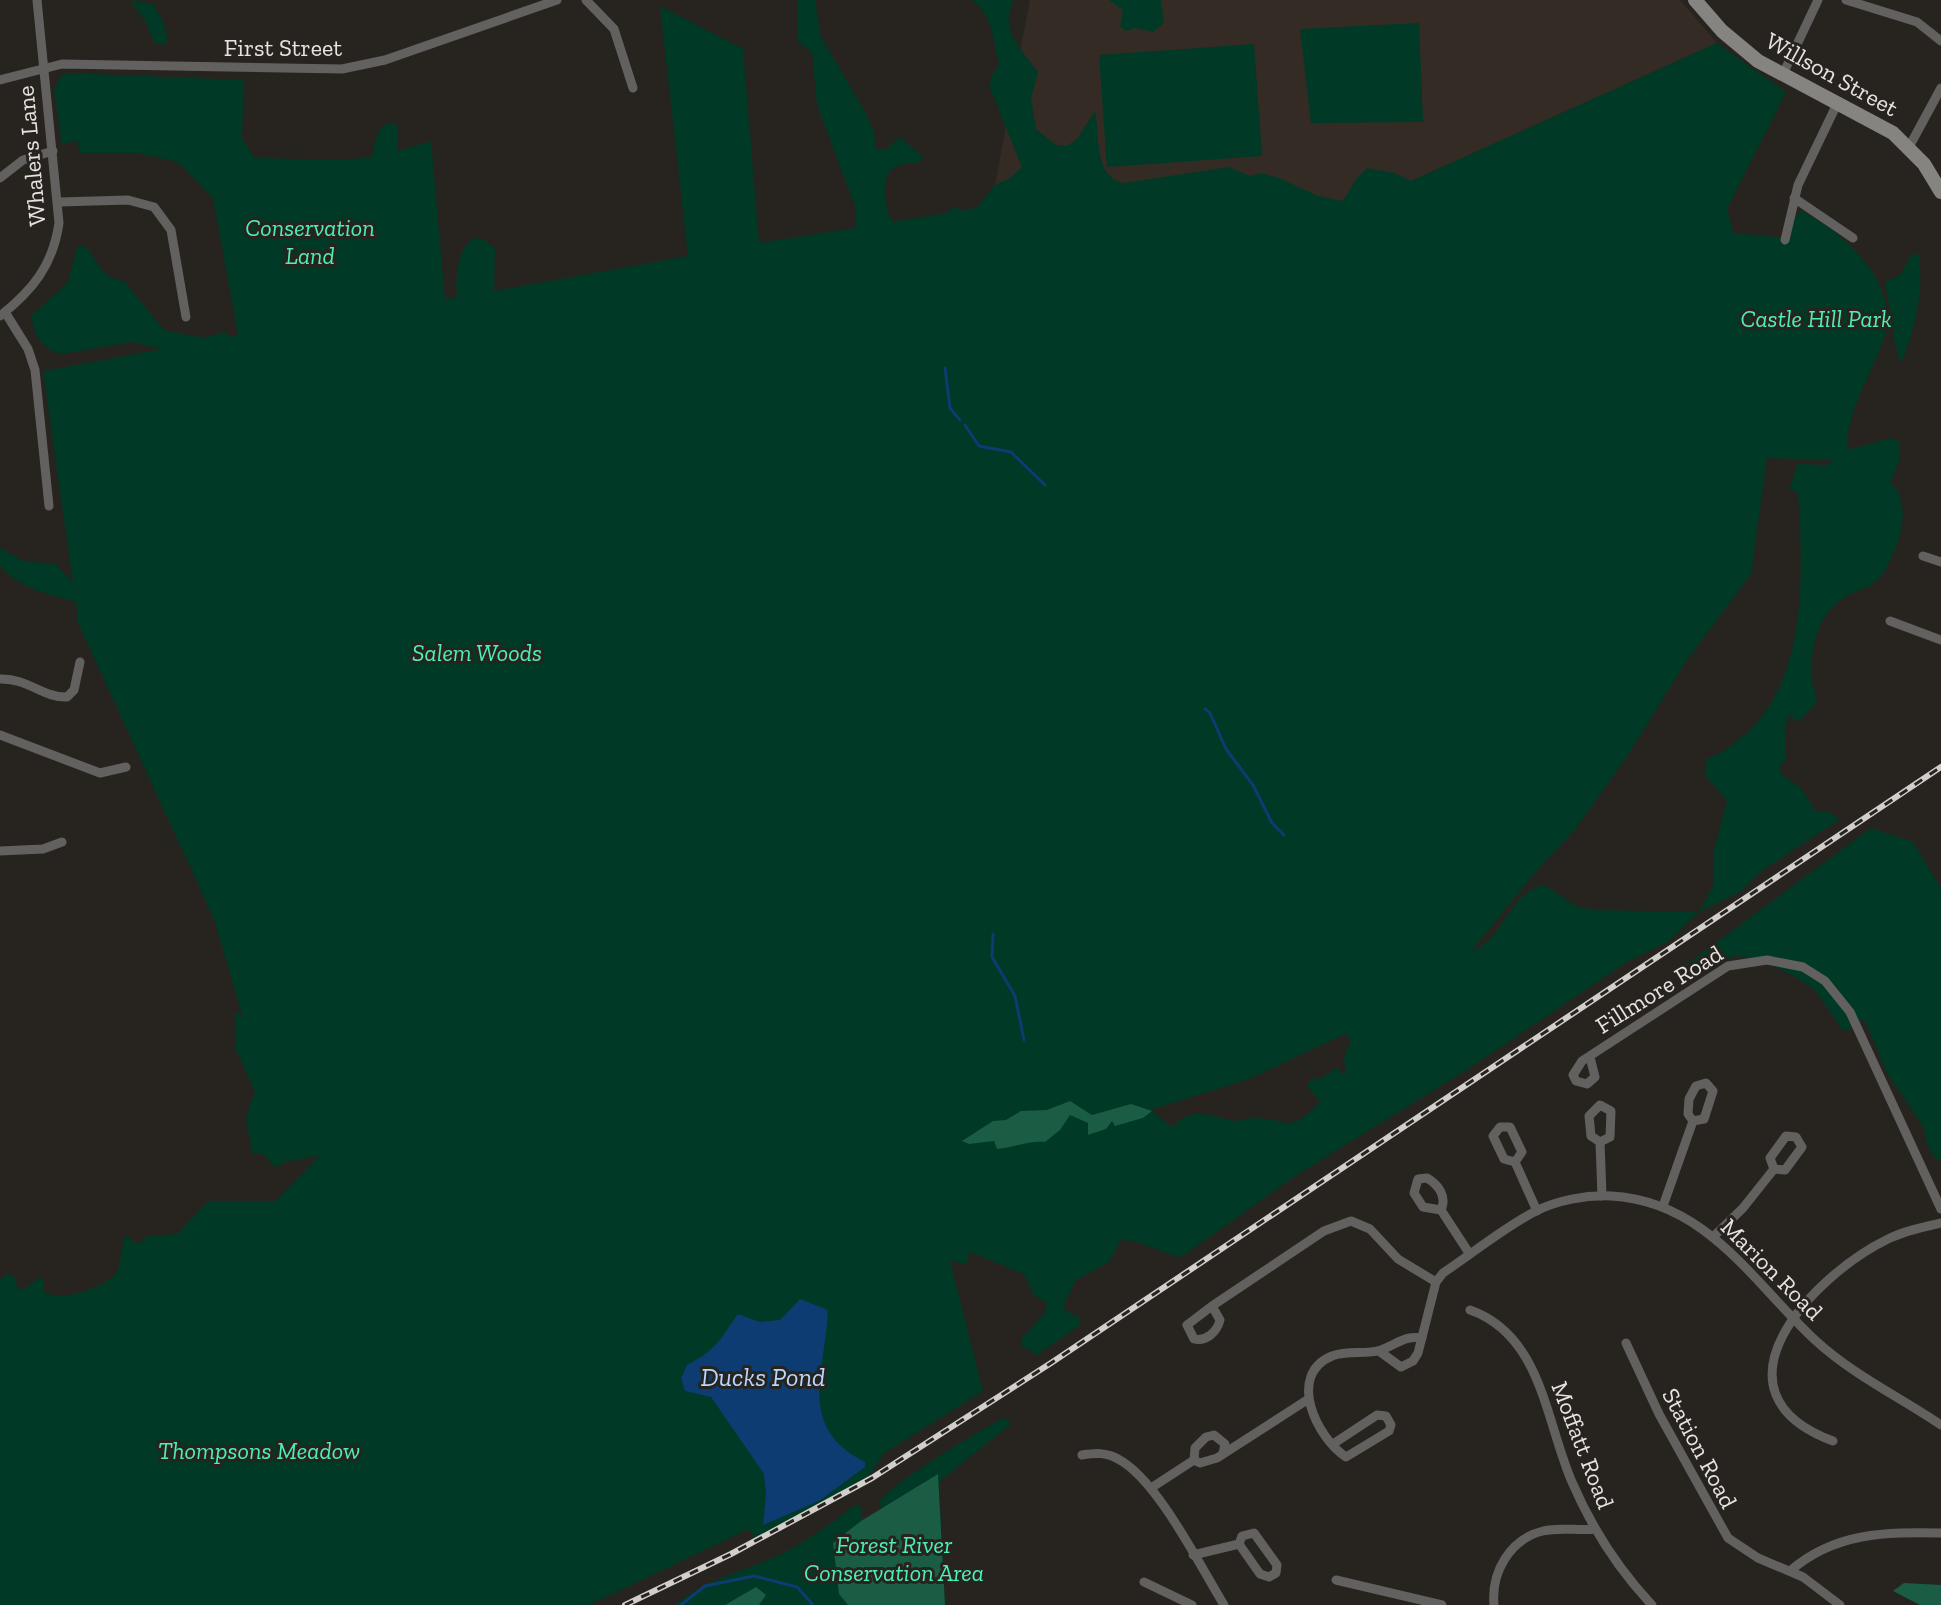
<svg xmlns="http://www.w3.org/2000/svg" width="1941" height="1605" font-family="'Zilla Slab',serif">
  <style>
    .built { fill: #342c24 }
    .green { fill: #003926; fill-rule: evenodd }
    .forest { fill: #1a5c44 }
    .water { fill: #0c3c71 }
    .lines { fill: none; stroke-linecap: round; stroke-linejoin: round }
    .stream { stroke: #0c3c71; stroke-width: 3 }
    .street { stroke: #63615f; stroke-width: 9 }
    .secondary { stroke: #868480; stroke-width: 14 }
    .rail-casing { stroke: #d1cecc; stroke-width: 6 }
    .rail { stroke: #272420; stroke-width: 3; stroke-dasharray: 9; stroke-linecap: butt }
    .labels { text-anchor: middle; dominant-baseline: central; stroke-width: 6; stroke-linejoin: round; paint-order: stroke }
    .street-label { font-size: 24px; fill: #e6e3e1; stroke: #272420 }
    .park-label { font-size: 24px; font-style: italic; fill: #4bf0b5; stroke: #272420 }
    .water-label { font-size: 26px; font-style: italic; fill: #b8d7fe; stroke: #272420 }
  </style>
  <rect width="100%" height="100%" fill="#272420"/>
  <polygon class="built" points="1030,0 1680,0 1717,43 1338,214 991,206"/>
  <g class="green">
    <polygon points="130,0 153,4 163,21 168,41 162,45 154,42 146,22"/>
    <path d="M797,0H815L821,37L864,110L874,131L876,149L885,150L900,137L924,158C917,165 910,162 900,165C877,171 885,206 892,222L947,213L954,207L962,210L976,208L995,185L1010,178L1022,167L990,88L991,76L999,65C993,41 993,14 971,0H1014C998,28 1022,50 1038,72L1031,99L1036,129L1056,145L1067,146L1077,139L1095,111C1100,135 1093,177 1124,183L1229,167L1250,176L1261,173L1279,178L1318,196L1343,201L1356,179L1367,168L1394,173L1411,181L1717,43L1786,92L1727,209L1733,233L1789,238L1795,216L1802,211C1847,235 1905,287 1882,344C1869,378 1847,411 1847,450L1891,438L1900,443L1899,462L1890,482C1914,504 1899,548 1884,572C1869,596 1840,585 1820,626C1814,639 1809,666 1812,681C1814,690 1817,693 1816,704L1797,722L1790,714L1785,727L1786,761L1780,765L1781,774L1801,788L1815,811H1827L1840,819L1760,872L1742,891L1699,912L1667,942L1627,962L1471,1067L1297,1175L1184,1255L1177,1257L1134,1241L1121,1240L1109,1262L1076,1280L1064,1304L1065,1310L1081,1319L1079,1326L1037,1355L1022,1346V1338L1045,1313L1047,1303L1034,1295L1024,1274L970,1252L966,1264L950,1261L983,1391L883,1454L873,1471L850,1493L766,1536L755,1539L749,1529L589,1605H0V1279L8,1274L16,1278L17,1288L23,1290L42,1276L45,1293C66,1301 105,1288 118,1271L125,1235L138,1244L148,1236L177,1234L208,1201H276L319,1156L284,1162L276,1168L262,1153H252L246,1117L255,1092L235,1047L236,1011L243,1018L214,919L78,623L76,602C48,594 20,589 0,566V548L24,561L56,564L73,583L43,371L162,349L132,342L61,354C44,350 31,333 32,315L68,282L78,245L87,248C100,266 102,277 125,282L164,330L204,338L225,332L230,337L238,335L213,198L180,164L173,161L136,153H80L77,141L62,144L54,90L61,76L68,73L244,80L242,138L255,158L345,160L371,157L379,130L388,123L397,125L398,151L431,141L445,299L457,297C455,279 457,249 474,238L484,240L495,248L494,291L688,256L660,6L743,49L759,243L855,228L856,209L817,105L812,52L797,41ZM1767,458L1833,460L1827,465L1798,464L1789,489L1798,493C1803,573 1809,686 1738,740C1728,748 1720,755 1707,758L1705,776L1727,800L1713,854L1714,884L1699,912L1595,910L1576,906L1545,885C1508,891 1503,943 1471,951L1545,861L1575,830L1626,758L1687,660L1751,574ZM1345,1034L1351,1040L1344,1057L1346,1073H1340L1338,1067L1320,1079L1312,1078L1307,1086L1320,1101C1288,1136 1290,1118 1253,1118C1244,1118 1238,1123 1229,1120C1205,1114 1192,1107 1172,1127L1150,1110L1249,1079Z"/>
    <polygon points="1109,0 1161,0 1164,23 1153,32 1135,28 1126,31 1120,26 1123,10"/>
    <polygon points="1419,23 1423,122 1311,123 1300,29"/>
    <polygon points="1254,44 1262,156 1107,167 1099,55"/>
    <path d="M1913,253L1919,256C1924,293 1915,329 1901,363C1891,338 1891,309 1885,282L1900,275Z"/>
    <polygon points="1871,828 1913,842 1941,888 1941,1160 1936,1159 1927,1145 1924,1128 1887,1073 1864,1019 1844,1032 1815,990 1792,975 1755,958 1734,956 1687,979 1676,972"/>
    <path d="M1005,1417L1011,1424L939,1482L945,1605H675C704,1581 737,1573 771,1559C802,1545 829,1525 855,1505L862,1507V1520L882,1509L879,1503C886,1486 984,1428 1005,1417Z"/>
  </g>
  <g class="forest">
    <path d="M1070,1101L1092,1115L1131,1104L1152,1111L1143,1118L1115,1126L1112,1121L1106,1129L1088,1135V1123L1070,1115L1060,1130L1045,1142C1028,1140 1014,1148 997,1149L994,1141L969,1144L962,1141L993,1121L1006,1120L1021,1111L1047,1110Z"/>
    <polygon points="938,1474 945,1605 848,1605 839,1594 833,1543 861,1521"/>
    <polygon points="1904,1583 1941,1585 1941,1605 1920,1605 1893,1591"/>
    <polygon points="756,1587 766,1595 759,1605 725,1605"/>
  </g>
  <path class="water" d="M800,1299L828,1310C826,1370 795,1427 865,1462V1467L819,1501L763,1525L766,1495L764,1474L711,1397L685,1391L681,1378L687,1365C717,1349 719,1341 738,1314L760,1322L780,1320Z"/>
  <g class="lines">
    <g class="stream">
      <polyline points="945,368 950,408 960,420"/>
      <polyline points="965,425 979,446 1011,452 1045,485"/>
      <polyline points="1205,709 1210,713 1226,749 1253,785 1272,823 1284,835"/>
      <polyline points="993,934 992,957 1015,996 1024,1040"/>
      <polyline points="681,1605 705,1586 754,1576 797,1587 813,1605"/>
    </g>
    <g class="street">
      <polyline points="586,0 614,29 633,88"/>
      <polyline points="1846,0 1917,22 1941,41"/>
      <polyline points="1782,76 1818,0"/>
      <polyline points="0,80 62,64 342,69 385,60 557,0"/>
      <polyline points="1909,147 1941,88"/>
      <polyline points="0,178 23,160 53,151"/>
      <polyline points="1794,198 1853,238"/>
      <polyline points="59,202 128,200 154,207 171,230 186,317"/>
      <polyline points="1785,240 1798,185 1837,104"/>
      <polyline points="5,312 28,349 35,370 49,506"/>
      <path d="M0,316C33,290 53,265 59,223L37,0"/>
      <polyline points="1923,556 1941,562"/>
      <polyline points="1890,621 1941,640"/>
      <path d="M0,679C28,678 43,698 67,697L74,690L80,662"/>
      <polyline points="0,735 100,773 126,767"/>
      <polyline points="0,851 43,849 62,842"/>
      <polyline points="1590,1057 1595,1077 1587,1084 1576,1081 1573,1075 1582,1061 1728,966 1767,960 1803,967 1825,981 1850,1012 1941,1209"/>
      <polyline points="1600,1142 1591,1136 1589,1116 1600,1105 1611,1111 1610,1137 1600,1142 1602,1196"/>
      <polyline points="1515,1162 1504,1159 1493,1136 1500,1127 1510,1127 1522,1152 1515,1162 1537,1211"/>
      <polyline points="1663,1206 1693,1121 1688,1114 1689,1099 1696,1086 1706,1083 1713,1091 1704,1119 1693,1121"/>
      <path d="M1441,1210L1423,1207L1414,1193L1418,1179L1427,1178C1439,1185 1447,1197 1441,1210L1469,1253"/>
      <polyline points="1714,1236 1743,1208 1774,1169 1785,1170 1802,1147 1796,1137 1786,1136 1770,1158 1774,1169"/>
      <path d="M1212,1306L1187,1325L1194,1339C1206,1342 1217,1332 1220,1320L1212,1306L1324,1231L1351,1221L1370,1229L1398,1259L1436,1282"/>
      <path d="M1470,1310C1542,1335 1546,1423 1572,1482C1591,1526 1619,1570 1652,1605"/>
      <polyline points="1626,1343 1659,1414 1728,1538 1758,1558 1803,1577 1840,1605"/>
      <path d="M1379,1351L1401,1367L1413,1361L1418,1353L1436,1282L1443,1273C1473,1253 1502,1229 1534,1212C1557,1200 1586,1195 1611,1196C1706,1201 1752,1281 1815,1340C1853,1375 1898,1396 1941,1425"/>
      <path d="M1833,1441C1702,1392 1812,1276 1888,1239C1904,1231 1923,1227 1941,1223"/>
      <path d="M1333,1444L1377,1415L1386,1416L1391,1425L1389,1431L1346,1457C1317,1438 1286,1375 1332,1356C1348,1350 1366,1355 1381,1350C1397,1344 1405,1335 1422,1338"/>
      <path d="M1082,1455C1095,1453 1106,1452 1118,1459C1157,1479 1200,1566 1224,1605"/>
      <polyline points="1194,1460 1195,1448 1206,1437 1214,1435 1225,1444 1223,1454"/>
      <polyline points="1151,1488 1194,1460 1200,1463 1217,1458 1307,1400"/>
      <polyline points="1193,1555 1239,1544 1242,1536 1254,1533 1277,1565 1276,1573 1269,1577 1260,1574 1239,1544"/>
      <path d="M1790,1571C1835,1532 1886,1532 1941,1533"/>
      <polyline points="1336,1580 1442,1605"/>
      <polyline points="1144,1582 1192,1605"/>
      <path d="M1494,1605C1491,1572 1510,1539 1543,1531C1560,1527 1578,1531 1595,1529"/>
    </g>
    <polyline class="secondary" points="1695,0 1722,31 1758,61 1893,133 1924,164 1941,192"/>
    <g class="rail-casing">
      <polyline id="rail" points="625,1605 731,1554 872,1478 1051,1363 1941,767"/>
    </g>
    <use href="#rail" class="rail"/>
  </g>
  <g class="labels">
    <g class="street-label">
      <text x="283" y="47">First Street</text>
      <text transform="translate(1832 74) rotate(29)">Willson Street</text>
      <text transform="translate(31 156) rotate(-95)">Whalers Lane</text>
      <text transform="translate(1659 989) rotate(-32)">Fillmore Road</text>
      <text transform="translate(1772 1269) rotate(45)">Marion Road</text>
      <text transform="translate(1583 1445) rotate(69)">Moffatt Road</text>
      <text transform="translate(1700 1448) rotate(62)">Station Road</text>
    </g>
    <g class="park-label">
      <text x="310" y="227">Conservation<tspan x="310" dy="28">Land</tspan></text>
      <text x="1816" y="318">Castle Hill Park</text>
      <text x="477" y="652">Salem Woods</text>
      <text x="259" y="1450">Thompsons Meadow</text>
      <text x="894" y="1544">Forest River<tspan x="894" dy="28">Conservation Area</tspan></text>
    </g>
    <g class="water-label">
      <text x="763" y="1377">Ducks Pond</text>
    </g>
  </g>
</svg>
